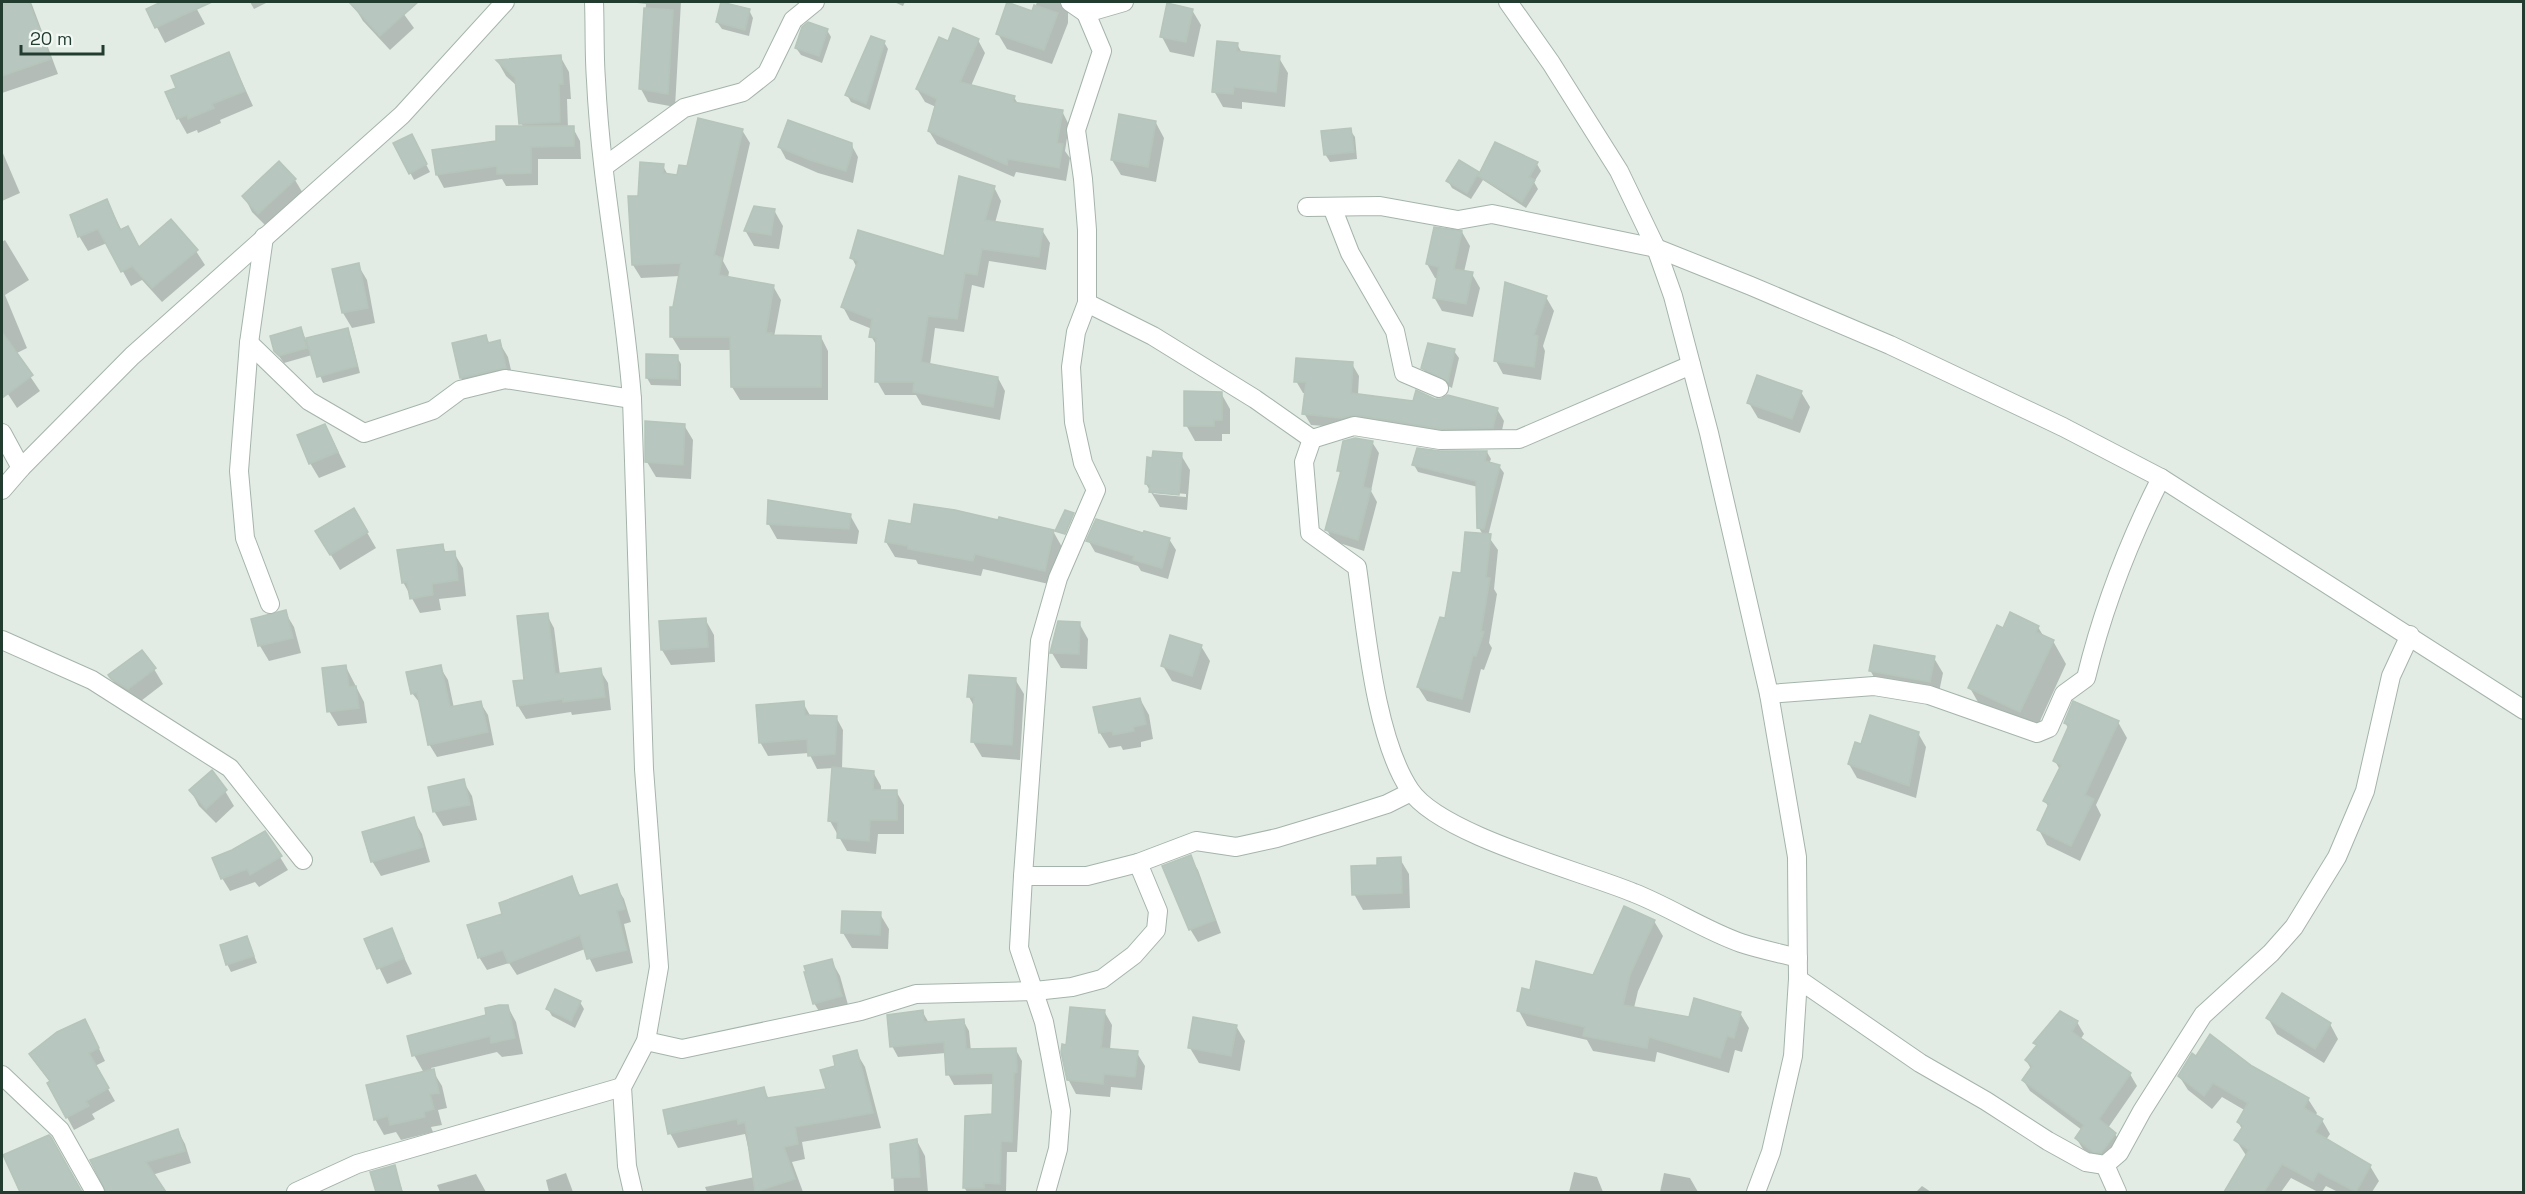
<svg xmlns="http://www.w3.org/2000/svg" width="2525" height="1194" font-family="'Space Grotesk',sans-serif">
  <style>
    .shadow { fill: #0003; fill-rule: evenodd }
    .building { fill: #b7c6be; stroke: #b5c5bb; stroke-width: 1.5 }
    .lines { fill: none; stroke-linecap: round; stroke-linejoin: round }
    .minor-casing { stroke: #a5b4ab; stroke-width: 20 }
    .tertiary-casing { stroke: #a5b4ab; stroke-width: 20 }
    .minor { stroke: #fff; stroke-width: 18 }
    .tertiary { stroke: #fff; stroke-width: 18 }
  </style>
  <rect width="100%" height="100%" fill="#e2ece5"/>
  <g class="shadow">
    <polygon points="2,2 31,2 58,74 2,93"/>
    <polygon points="165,2 193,2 205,24 165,43 148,10"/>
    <polygon points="250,2 268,2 254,9"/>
    <polygon points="359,2 395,2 414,28 390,50 363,21 354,6"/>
    <polygon points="629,2 681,2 675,107 648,102 641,89 646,4"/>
    <polygon points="894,2 905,2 903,6"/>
    <polygon points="1037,2 1076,2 1068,12 1068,23 1052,64 1007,49 998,34 1033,13"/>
    <polygon points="749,10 753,18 749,36 722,29 717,22"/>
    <polygon points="1192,10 1201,25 1194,57 1170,52 1162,37"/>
    <polygon points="827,30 831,37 822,63 801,55 796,48"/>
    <polygon points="978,40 985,53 971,86 1014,97 1018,104 1062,111 1069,125 1065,151 1070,158 1066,181 1016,172 1014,177 937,144 929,131 936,107 925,102 917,89 948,43"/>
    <polygon points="884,42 888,49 870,110 851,102 847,95"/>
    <polygon points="1237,44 1242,53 1279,58 1288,73 1285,107 1242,102 1242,109 1223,107 1214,91"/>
    <polygon points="229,54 253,106 220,120 221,123 198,133 197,130 187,134 178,118 178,89"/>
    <polygon points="560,56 569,72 571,99 567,99 568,128 573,128 580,141 581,159 538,159 538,185 506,186 502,179 444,188 437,175 524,128 521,123 517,86 506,76 498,62"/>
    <polygon points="1156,123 1164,138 1156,182 1121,175 1112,160"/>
    <polygon points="742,130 750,143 723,261 729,272 728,278 773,286 781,300 774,337 821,337 828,351 828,400 740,400 732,387 732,350 680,350 672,337 671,309 674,309 680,276 641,278 633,265 639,198 663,166 668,175 678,177"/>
    <polygon points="1350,130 1355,137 1357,159 1330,162 1325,154"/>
    <polygon points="415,143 430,172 414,180 395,144"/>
    <polygon points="851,144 858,157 853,183 818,173 786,159 779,146"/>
    <polygon points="2,151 20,193 2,201"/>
    <polygon points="1537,164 1541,171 1534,182 1538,189 1526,208 1483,180 1471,199 1452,188 1448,181"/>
    <polygon points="295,180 304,195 268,228 252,212 244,196"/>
    <polygon points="994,187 1001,201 995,223 1042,230 1050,243 1046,270 989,261 984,288 972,285 964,332 935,328 930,365 998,378 1005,391 1000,420 922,405 916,395 885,395 877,381 878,348 871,336 872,329 850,320 843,307 857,268 852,258 946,258"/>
    <polygon points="107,201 122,231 139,249 196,251 205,265 162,302 142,280 131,286 107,243 88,251 79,236"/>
    <polygon points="774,210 783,226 779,249 754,246 745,230"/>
    <polygon points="1462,232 1470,246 1464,272 1472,274 1480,288 1473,317 1442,311 1434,297 1438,279 1435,278 1427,264"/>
    <polygon points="5,240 29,280 5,295 27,348 15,354 40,391 17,408 2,385 2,242"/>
    <polygon points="358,265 367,280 375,323 352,328 343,313 334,270"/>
    <polygon points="1546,297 1554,311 1543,346 1545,351 1541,380 1503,374 1496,361"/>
    <polygon points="301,329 306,340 347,330 351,337 360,373 323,383 312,355 284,363 275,351"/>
    <polygon points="486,337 490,344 499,342 508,357 514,383 470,393 461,378 454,344"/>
    <polygon points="1454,351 1459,358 1452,388 1427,375 1423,368"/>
    <polygon points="677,357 681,364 681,386 651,385 647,378"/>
    <polygon points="1352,364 1359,376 1358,395 1414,403 1435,400 1497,409 1504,421 1500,440 1311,425 1304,413 1306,393 1303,393 1296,381"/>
    <polygon points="1801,392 1810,407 1800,433 1758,418 1749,403"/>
    <polygon points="1221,393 1230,409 1230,434 1222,434 1222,441 1195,441 1186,425"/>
    <polygon points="325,425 346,467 319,478 310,463"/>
    <polygon points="684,425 693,440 691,479 656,477 647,462"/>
    <polygon points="1372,442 1379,453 1371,491 1377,502 1364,551 1333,541 1327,530 1342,476 1338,470"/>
    <polygon points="1487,452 1491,459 1489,464 1499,466 1504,473 1488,536 1498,550 1494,589 1497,594 1489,643 1492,648 1484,670 1481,669 1470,713 1427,701 1418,687 1447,621 1463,575 1483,535 1479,528 1478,487 1418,472 1414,465 1440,453"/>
    <path d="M1181,455L1190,470L1187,510L1160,507L1146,484ZM1151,491L1186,494V497L1154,494Z"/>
    <polygon points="354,510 376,548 340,570 317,532"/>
    <polygon points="850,515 859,531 857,544 777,539 768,523"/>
    <polygon points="912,526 1053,531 1062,547 1053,585 983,569 981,576 918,564 916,560 895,557 886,542"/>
    <polygon points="1144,535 1169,539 1176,550 1168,579 1141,571 1138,566 1095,552 1088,540"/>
    <polygon points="442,545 447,554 454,553 463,568 466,596 439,599 441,610 420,613 403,582"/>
    <polygon points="285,612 294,627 301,653 269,661 260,646 253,620"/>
    <polygon points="547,615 554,628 560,675 600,670 608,683 611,710 572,715 571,712 526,719 518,706"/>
    <polygon points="705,619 714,635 715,662 671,665 662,650"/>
    <polygon points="1079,623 1088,639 1087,669 1061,668 1052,653"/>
    <polygon points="2038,627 2044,637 2053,641 2066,664 2034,734 1983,711 1970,688 2004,630"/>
    <polygon points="1201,646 1210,661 1201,690 1172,681 1163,666"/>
    <polygon points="1934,658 1943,673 1938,697 1879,686 1870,670"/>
    <polygon points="346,667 364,702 367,723 338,726 329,711"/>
    <polygon points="440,667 448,680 454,708 480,702 488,715 494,745 437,757 429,744 422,706 412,693"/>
    <polygon points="154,669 163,684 137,704 119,691 110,676"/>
    <polygon points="1015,679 1024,694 1020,760 982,757 973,742 975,708 969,697"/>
    <polygon points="1140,699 1149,715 1153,739 1141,742 1141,747 1123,750 1121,746 1109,748 1100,733 1095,708"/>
    <polygon points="803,703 811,717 836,717 843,730 842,769 873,772 881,786 881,791 896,791 904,805 904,834 878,834 876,854 847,851 830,821 834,768 817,769 809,753 768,756 760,742"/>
    <polygon points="2118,722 2127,738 2096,805 2101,815 2080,861 2047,845 2039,830 2049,808 2045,801 2060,770 2055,761 2069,729 2065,723"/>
    <polygon points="1918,733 1926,747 1916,798 1857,778 1849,764 1862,745"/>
    <polygon points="463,781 472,796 477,820 443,826 434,811"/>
    <polygon points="191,791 225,791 234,806 216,823 199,806"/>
    <polygon points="413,819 422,834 430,862 381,876 372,861"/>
    <polygon points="265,833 288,870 259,887 255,882 230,891 222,878 232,852"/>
    <polygon points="1190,857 1198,870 1221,933 1198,942 1190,929"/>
    <polygon points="1400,859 1409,874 1410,908 1363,910 1354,894 1379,866"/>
    <polygon points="571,878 581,897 616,886 624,899 631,922 624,924 633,963 596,972 585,949 517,975 509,963 487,970 479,957"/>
    <polygon points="880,914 889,929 888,949 852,948 843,933"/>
    <polygon points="1654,921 1663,936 1638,991 1634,1008 1690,1019 1740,1013 1749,1028 1742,1052 1735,1050 1729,1073 1657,1052 1655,1062 1593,1051 1587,1040 1527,1026 1519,1011 1531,991 1594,976"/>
    <polygon points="391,930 412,974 387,984 366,940"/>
    <polygon points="247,937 257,963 231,972 227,964"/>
    <polygon points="831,960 840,976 850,1012 823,1018 814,1003"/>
    <polygon points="580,1002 584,1009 575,1028 552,1016 548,1009"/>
    <polygon points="508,1007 516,1022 523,1054 502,1057 497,1052 431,1068 442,1086 447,1108 438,1110 442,1125 431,1127 433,1132 401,1140 396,1132 384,1135 375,1119 424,1073 414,1055"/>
    <polygon points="922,1011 929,1023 963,1020 969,1031 971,1051 1016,1050 1022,1061 1017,1152 1007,1152 1006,1192 967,1192 964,1187 994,1115 995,1084 954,1085 948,1074 946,1053 898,1057 892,1046"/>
    <polygon points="1104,1011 1112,1025 1110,1050 1137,1053 1145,1066 1142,1090 1111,1087 1110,1097 1076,1094 1068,1079 1067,1046"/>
    <polygon points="2268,1018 2330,1024 2338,1039 2324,1063 2277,1034"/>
    <polygon points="2077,1022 2084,1034 2080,1040 2130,1074 2137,1086 2108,1128 2115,1134 2122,1145 2101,1163 2083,1149 2076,1138 2082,1130 2030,1091 2023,1080 2031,1069 2026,1060 2038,1047 2035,1043"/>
    <polygon points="1236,1026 1245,1041 1240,1071 1199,1063 1190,1048"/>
    <polygon points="92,1034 105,1061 95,1066 115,1101 92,1114 95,1119 74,1130 49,1084 51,1083 31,1054"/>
    <polygon points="856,1052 865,1067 881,1128 802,1142 805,1159 792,1162 803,1192 707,1192 705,1187 755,1177 745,1134 678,1148 670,1133 763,1088 769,1099 828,1091 837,1067"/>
    <polygon points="2196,1058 2251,1067 2308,1099 2317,1113 2315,1116 2322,1120 2330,1134 2326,1140 2370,1166 2379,1181 2372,1192 2338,1192 2326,1186 2322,1192 2318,1192 2291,1178 2281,1192 2226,1192 2247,1157 2236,1140 2242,1129 2238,1122 2246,1111 2222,1097 2212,1109 2188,1090 2179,1076"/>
    <polygon points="178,1131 185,1144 191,1163 152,1175 155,1181 120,1192 110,1192 92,1161"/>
    <polygon points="917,1141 925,1156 928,1192 894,1192 892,1145"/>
    <polygon points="394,1167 403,1192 377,1192 372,1173"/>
    <polygon points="67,1168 81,1192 21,1192"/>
    <polygon points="1574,1172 1597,1177 1603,1192 1569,1192"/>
    <polygon points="566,1173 573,1192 549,1192 546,1180"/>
    <polygon points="1664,1173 1690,1178 1698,1192 1660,1192"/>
    <polygon points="476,1174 486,1192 440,1192 437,1185"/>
    <polygon points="1922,1186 1931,1192 1916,1192"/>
  </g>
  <g class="building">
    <polygon points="2,2 29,2 51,59 2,76"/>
    <polygon points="161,2 212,2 155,28 146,9"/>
    <polygon points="349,2 418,2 380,36"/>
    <polygon points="721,2 750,9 745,30 716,22"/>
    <polygon points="1007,2 1032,11 1034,5 1058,13 1044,50 996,34"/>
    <polygon points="1167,3 1193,9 1186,42 1160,37"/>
    <polygon points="644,8 673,10 668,94 639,89"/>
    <polygon points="808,22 828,29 819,56 795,48 802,27"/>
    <polygon points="953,28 979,39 960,82 1015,96 1013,102 1063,110 1057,143 1063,144 1059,168 1008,159 1007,165 928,131 937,99 916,89 939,37 948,41"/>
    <polygon points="871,36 885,41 866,104 845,95"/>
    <polygon points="1217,41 1238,43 1237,51 1280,56 1276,92 1234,87 1233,94 1212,92"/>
    <polygon points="229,52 245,91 212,104 214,108 188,119 187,115 177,119 165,92 176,88 171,76"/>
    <polygon points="561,55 563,84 559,84 560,122 519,124 515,78 496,60"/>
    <polygon points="1119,114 1156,121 1148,167 1111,160"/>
    <polygon points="698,118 743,129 714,255 722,258 719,275 774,285 766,333 772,333 772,335 821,336 821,387 731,387 730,337 670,337 670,307 673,307 681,263 632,265 628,196 638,196 640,162 664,164 663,173 677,175 679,165 687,166"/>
    <polygon points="788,120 852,143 852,152 846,171 810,160 778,147"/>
    <polygon points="496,126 574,126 574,146 531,147 531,173 497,174 497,166 436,175 432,150 496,141"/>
    <polygon points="1351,128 1354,152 1324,155 1321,131"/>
    <polygon points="412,134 427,164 409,174 393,143"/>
    <polygon points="1495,142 1538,162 1529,177 1535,180 1522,202 1478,176"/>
    <polygon points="1459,160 1479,172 1467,193 1446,181"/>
    <polygon points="279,161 296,179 258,214 242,196"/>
    <polygon points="959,176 995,186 985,220 1043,229 1039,257 982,249 977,275 965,273 957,319 928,316 921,362 998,377 993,407 913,392 914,382 875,382 876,338 869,337 872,319 841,307 858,261 850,258 858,230 944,256"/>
    <polygon points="107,199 120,230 128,226 139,247 171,219 198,250 152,288 132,266 121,272 98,229 78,237 70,215"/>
    <polygon points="754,206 775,209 771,235 744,231"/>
    <polygon points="1434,227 1462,231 1454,269 1473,272 1466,304 1433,298 1439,267 1426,264"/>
    <polygon points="359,263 368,308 342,313 332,269"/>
    <polygon points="1505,282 1547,296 1534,335 1538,336 1534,367 1494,361"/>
    <polygon points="301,327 307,348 279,356 274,351 270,336"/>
    <polygon points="348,328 357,366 317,377 306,338"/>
    <polygon points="2,332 33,375 2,398"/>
    <polygon points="486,335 488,343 500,340 506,368 460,378 452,343"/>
    <polygon points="1428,343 1455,349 1448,382 1421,368"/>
    <polygon points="646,354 678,355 678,379 646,378"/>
    <polygon points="1296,358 1353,362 1351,393 1413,401 1416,390 1435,399 1441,399 1448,395 1498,408 1493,428 1441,429 1356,415 1341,418 1302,414 1306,382 1294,382"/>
    <polygon points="1757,375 1802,391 1792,419 1747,403"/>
    <polygon points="1184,391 1222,392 1222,420 1214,420 1214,426 1184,426"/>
    <polygon points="645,421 685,424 683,465 645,462"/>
    <polygon points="325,424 338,452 309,464 297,435"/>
    <polygon points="1355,438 1373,441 1363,487 1371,489 1358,540 1325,530 1341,471 1337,471 1343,441"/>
    <polygon points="1417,448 1440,451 1487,451 1485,461 1500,465 1484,529 1477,528 1476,481 1412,465"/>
    <polygon points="1153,451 1182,453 1179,495 1149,492 1150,485 1145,484 1147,457 1152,458"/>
    <polygon points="768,500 851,514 849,529 767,524"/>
    <polygon points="914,504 955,510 998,520 999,517 1054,530 1045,571 975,554 973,561 908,549 908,546 885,542 889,520 911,524"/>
    <polygon points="354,508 368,532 330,555 315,531"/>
    <polygon points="1065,510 1074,513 1065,534 1055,531"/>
    <polygon points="1096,519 1143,533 1144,531 1170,538 1162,568 1133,560 1134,556 1086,541"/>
    <polygon points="1465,532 1491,534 1486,577 1490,578 1481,631 1484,632 1476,656 1473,655 1462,699 1417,687 1440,617 1445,618 1453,572 1461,573"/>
    <polygon points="443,544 444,552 455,551 458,580 432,584 433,595 410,599 407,582 402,583 397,550"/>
    <polygon points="286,610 293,638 258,646 251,619"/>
    <polygon points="2010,612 2039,626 2036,632 2054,640 2020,712 1968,688 1997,625 2003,628"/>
    <polygon points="548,613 555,674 601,668 605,697 563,702 563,699 517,706 513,681 524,680 517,616"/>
    <polygon points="706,618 708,647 661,650 659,621"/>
    <polygon points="1058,621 1080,622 1079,654 1050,653"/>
    <polygon points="1170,635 1202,645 1192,676 1161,666"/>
    <polygon points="1874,645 1935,656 1930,682 1869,671"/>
    <polygon points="142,650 156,668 128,689 111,679 108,675"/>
    <polygon points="346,665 349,687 356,686 359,708 327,712 322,668"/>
    <polygon points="441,665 450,707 481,701 488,732 428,745 417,692 411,694 406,672"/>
    <polygon points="969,675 1016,678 1012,745 971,742 974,697 967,697"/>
    <polygon points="1140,698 1146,724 1133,727 1134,731 1113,735 1112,731 1099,733 1093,707"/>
    <polygon points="804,701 805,715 837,716 835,754 808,756 807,739 759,743 756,705"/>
    <polygon points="2073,701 2119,721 2085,795 2094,799 2071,846 2037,830 2049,804 2043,801 2061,765 2053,761 2069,725 2064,723"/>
    <polygon points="1870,715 1919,732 1909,786 1848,764 1855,742 1861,744"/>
    <polygon points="832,767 874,771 873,790 897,790 897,820 870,820 869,841 837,838 838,822 828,821"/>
    <polygon points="212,770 227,790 206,809 189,790"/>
    <polygon points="464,779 470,805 433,812 428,787"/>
    <polygon points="414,817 423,847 371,862 362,832"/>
    <polygon points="265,831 282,856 250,875 247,869 221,879 212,858 232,850"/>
    <polygon points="1191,855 1215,920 1189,930 1162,866"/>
    <polygon points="1401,857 1402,893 1352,895 1351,866 1377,865 1377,858"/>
    <polygon points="572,876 579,896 617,884 625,909 617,911 627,950 587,959 580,935 508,963 503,950 478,958 467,925 502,914 499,903"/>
    <polygon points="1624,906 1655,920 1630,975 1623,1005 1689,1017 1694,998 1741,1012 1734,1038 1727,1036 1720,1058 1649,1037 1647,1048 1583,1036 1585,1027 1517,1011 1522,988 1530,990 1536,961 1593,975"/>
    <polygon points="842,911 881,912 880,935 841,933"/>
    <polygon points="392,928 404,958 377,969 364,939"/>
    <polygon points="247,936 254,956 226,965 220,945"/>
    <polygon points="832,959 842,996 813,1004 804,972 806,972 804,966"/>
    <polygon points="555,989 581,1001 571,1021 546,1009"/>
    <polygon points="2282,993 2331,1023 2315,1049 2266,1018"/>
    <polygon points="499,1005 508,1005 515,1038 491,1043 490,1036 412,1056 407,1036 486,1015 485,1008"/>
    <polygon points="1070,1007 1105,1010 1101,1048 1138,1051 1135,1077 1104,1074 1103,1084 1067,1080 1061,1052 1062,1044 1066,1045"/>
    <polygon points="923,1010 924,1022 964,1019 966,1049 1016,1048 1017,1072 1014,1073 1012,1142 1001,1141 1000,1184 984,1183 984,1188 963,1188 965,1116 992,1114 993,1073 946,1075 944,1042 890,1047 887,1015"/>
    <polygon points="2060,1011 2078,1021 2072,1032 2131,1073 2099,1119 2116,1133 2101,1153 2093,1152 2075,1138 2084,1125 2022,1080 2032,1066 2025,1060 2037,1045 2033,1043"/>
    <polygon points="1193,1017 1237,1025 1231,1056 1188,1048"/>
    <polygon points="85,1019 99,1048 89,1053 109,1088 86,1101 89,1106 66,1118 47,1083 50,1081 29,1054 57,1032"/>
    <polygon points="2210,1034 2252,1066 2309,1098 2304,1108 2323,1119 2315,1132 2371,1165 2356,1192 2318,1172 2313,1181 2282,1164 2264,1192 2224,1192 2249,1150 2234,1140 2243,1126 2237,1122 2248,1103 2213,1083 2204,1096 2178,1076 2192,1053 2196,1056"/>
    <polygon points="857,1050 873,1113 795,1127 798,1144 784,1147 795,1179 755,1192 745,1122 738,1124 737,1119 668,1134 663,1110 764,1087 767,1098 826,1089 820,1070 835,1066 833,1056"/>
    <polygon points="434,1069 439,1093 430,1094 434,1109 424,1112 425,1117 390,1125 388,1116 374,1120 366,1085"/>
    <polygon points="178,1129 185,1151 146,1162 166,1192 106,1192 90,1160"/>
    <polygon points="49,1135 51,1137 82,1192 20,1192 3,1155"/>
    <polygon points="917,1139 920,1177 892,1178 890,1144"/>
    <polygon points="395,1165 402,1192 376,1192 370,1172"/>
  </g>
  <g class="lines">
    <g class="minor-casing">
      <g id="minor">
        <path d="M594,2C595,27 594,54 596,80C601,187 624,292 632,399L644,769L659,967L646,1041L622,1087L627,1166L633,1192"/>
        <polyline points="1070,2 1086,13 1124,2"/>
        <polyline points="605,166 684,108 743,92 767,73 793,20 815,2"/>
        <polyline points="1307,207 1380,206 1458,220 1492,214 1656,248 1751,286 1890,345 2063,427 2161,478 2524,710"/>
        <polyline points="1332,207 1350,253 1395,331 1404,373 1439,388"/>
        <polyline points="264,237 249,343 239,471 245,538 270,604"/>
        <polyline points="1087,303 1153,336 1255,399 1312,439"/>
        <polyline points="249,343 309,401 364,433 433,410 460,390 505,379 632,399"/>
        <path d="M1691,365L1519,439L1440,440L1354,426L1312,439L1304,462L1310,533L1357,567C1366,629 1375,738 1410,790C1440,835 1581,871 1634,893C1670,907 1704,930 1741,943C1759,949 1779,953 1798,958"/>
        <polyline points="2,433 21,468"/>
        <polyline points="2,640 92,680 230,768 303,860"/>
        <path d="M1769,694L1874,686L1929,695L2037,733L2049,728L2064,694L2086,678C2103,608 2128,543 2161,478"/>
        <polyline points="1023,876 1087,876 1138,863 1196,841 1236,847 1277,838 1340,819 1387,804 1411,792"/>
        <polyline points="1798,979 1920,1063 1986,1101 2048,1141 2086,1162 2105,1165 2119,1153 2142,1111 2203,1015 2271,953 2294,927 2337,857 2365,791 2391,676 2410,635"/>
        <polyline points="646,1041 682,1049 861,1011 916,994 1035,991 1072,987 1102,979 1134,955 1156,930 1158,911 1138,863"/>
        <polyline points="2,1075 60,1130 95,1192"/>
        <polyline points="2105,1165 2117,1192"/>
        <polyline points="296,1192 357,1164 622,1087"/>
        <polyline points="1046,1192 1058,1149 1061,1111 1044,1022 1019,948 1023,876 1040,641 1058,578 1096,490 1083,463 1074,422 1071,367 1076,332 1087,303 1087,230 1083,179 1076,130 1102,51 1086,13"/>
      </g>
    </g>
    <g class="tertiary-casing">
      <g id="tertiary">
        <polyline points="1508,2 1551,63 1619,171 1656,248 1673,296 1709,433 1769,694 1797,857 1798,979 1793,1056 1771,1152 1756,1192"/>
        <polyline points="2,490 21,468 132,356 402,115 505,2"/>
      </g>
    </g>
    <use href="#minor" class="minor"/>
    <use href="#tertiary" class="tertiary"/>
  </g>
  <rect width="2525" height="1194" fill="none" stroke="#233c30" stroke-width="6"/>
  <path d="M21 45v9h82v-9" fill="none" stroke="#233c30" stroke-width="3"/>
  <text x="30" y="45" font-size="18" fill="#233c30" stroke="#f2f8f4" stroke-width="4.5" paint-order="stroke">20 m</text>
</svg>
